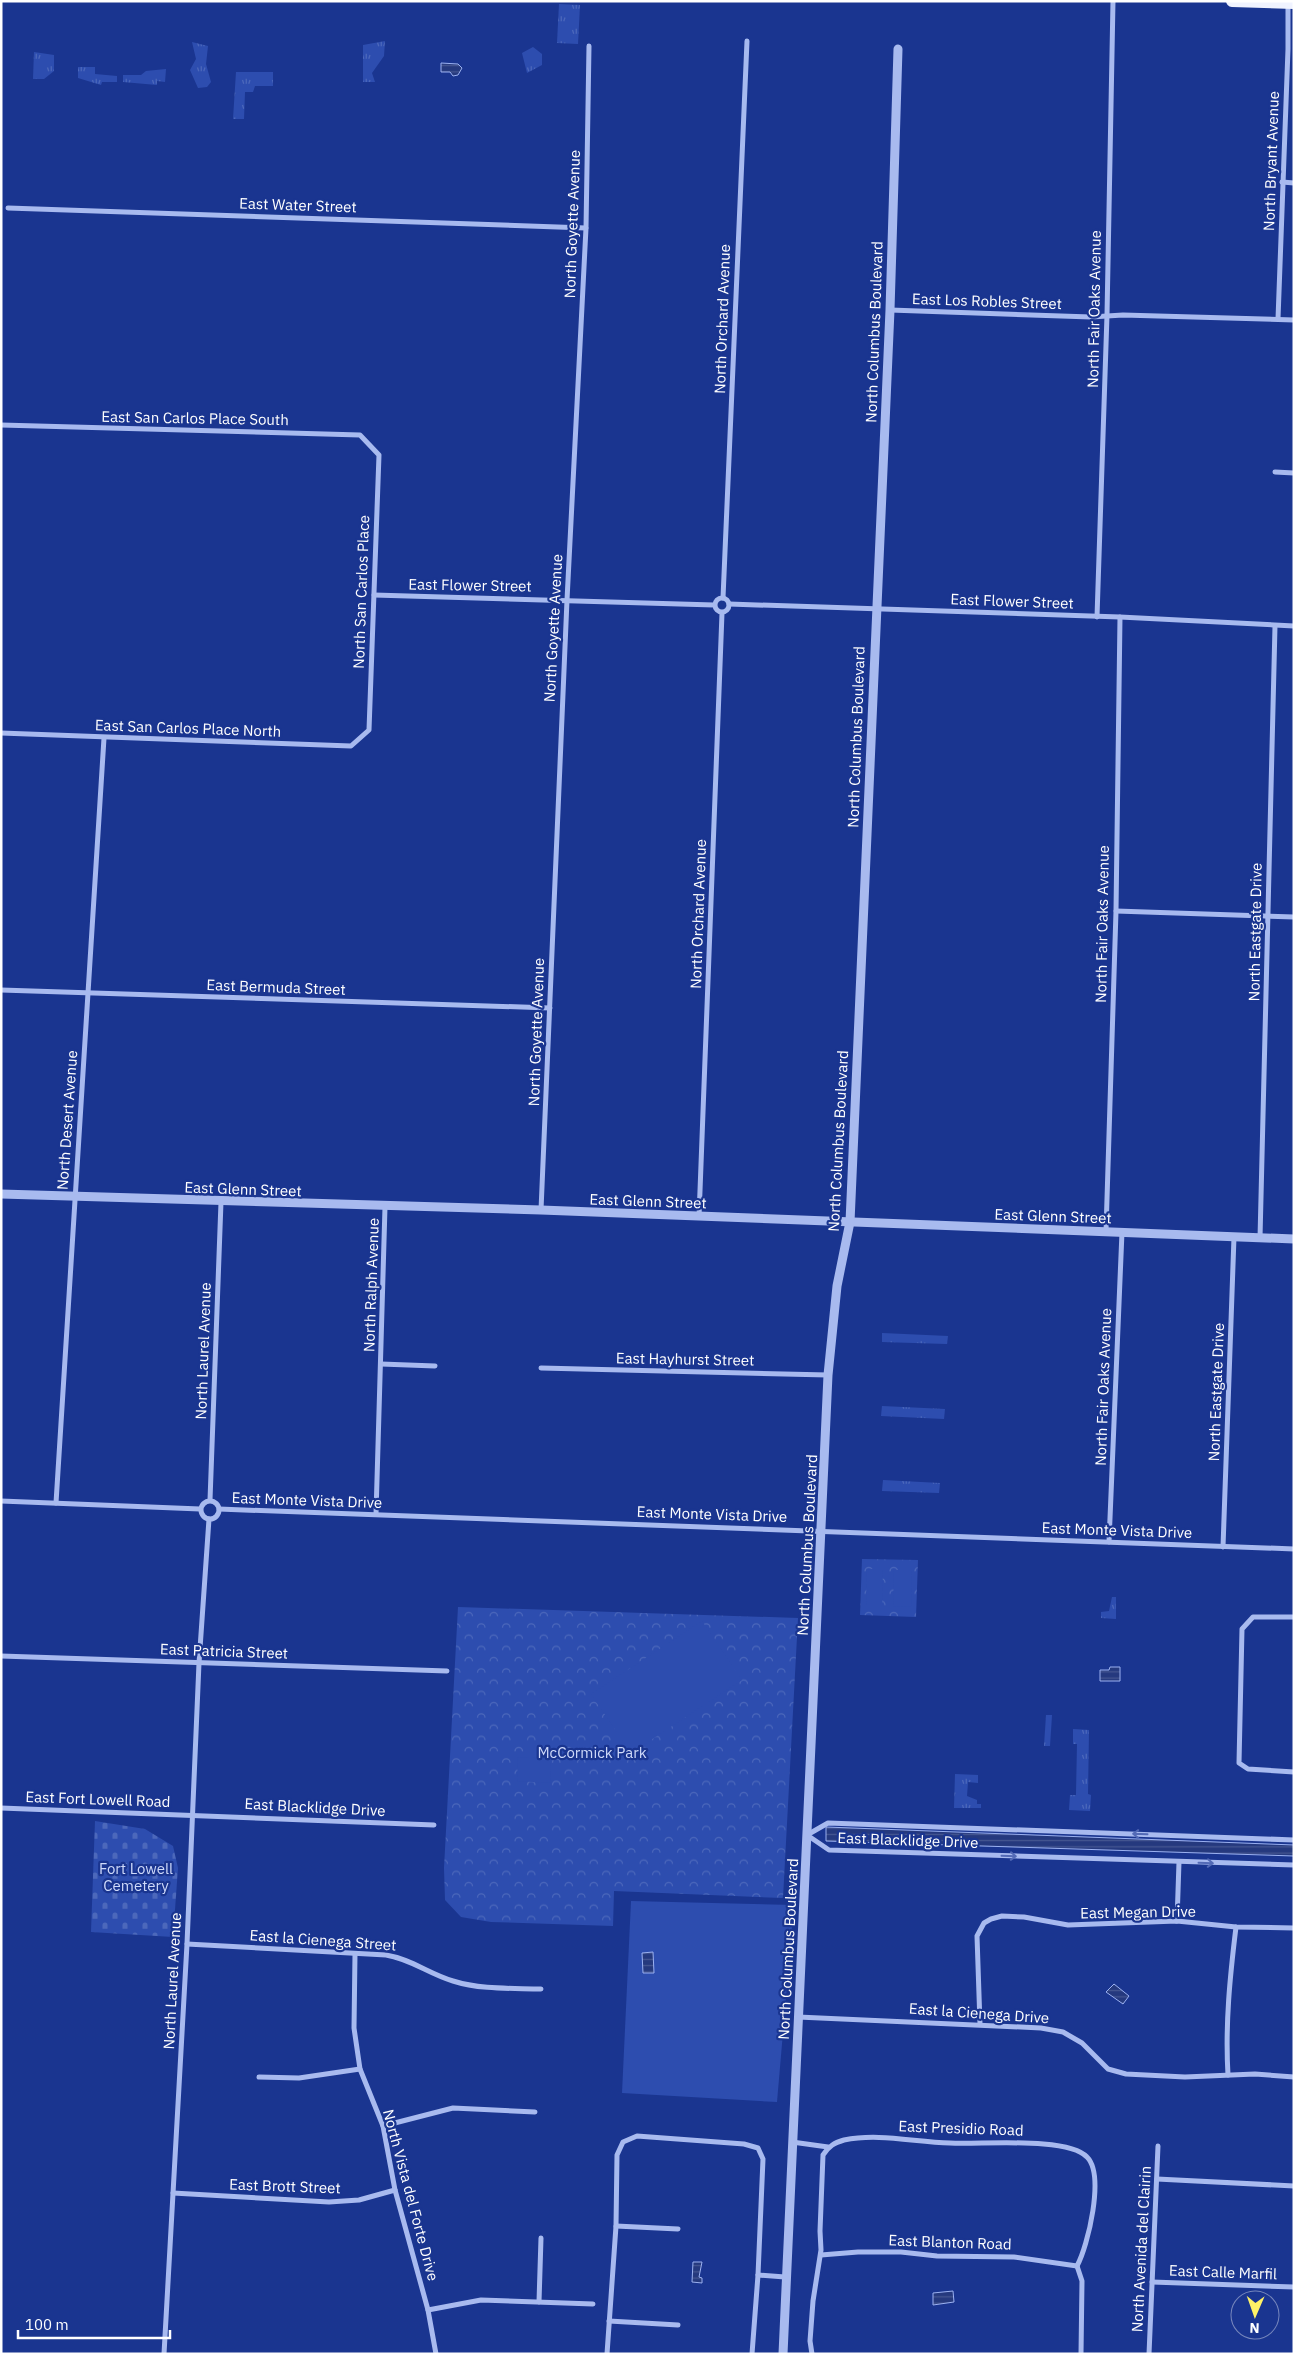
<svg xmlns="http://www.w3.org/2000/svg" width="1295" height="2355" font-family="'IBM Plex Sans',sans-serif">
  <style>
    .grass { fill: url(#grass-tufts) }
    .cemetery { fill: url(#cemetery-stones) }
    .park { fill: url(#park-crowns) }
    .pitch { fill: #2d4daf }
    .water { fill: url(#water-rules); stroke: #9bb1f1 }
    .lines { fill: none; stroke-linecap: round; stroke-linejoin: round }
    .minor { stroke: #a8baef; stroke-width: 5 }
    .tertiary { stroke: #a8baef; stroke-width: 9 }
    .primary { stroke: #f0f3ff; stroke-width: 12 }
    .oneway { stroke: #536ab6 }
    .labels { text-anchor: middle; dominant-baseline: central; stroke-width: 4.5; stroke-linejoin: round; paint-order: stroke }
    .street-label { font-size: 15px; fill: #fff; stroke: #1a3590 }
    .park-label { font-size: 15px; fill: #cfdafa; stroke: #1a3590 }
  </style>
  <defs>
    <pattern id="grass-tufts" width="24" height="20" patternUnits="userSpaceOnUse" patternTransform="scale(1.25)"><rect width="24" height="20" fill="#2d4daf"/><path d="M3 7l-1-3M5 7V3M7 7l1-3M15 17l-1-3M17 17v-4M19 17l1-3" fill="none" stroke="#4c68bb"/></pattern>
    <pattern id="cemetery-stones" width="16" height="16" patternUnits="userSpaceOnUse" patternTransform="scale(1.25)"><rect width="16" height="16" fill="#2d4daf"/><path d="M2 7V4a2 2 0 0 1 4 0v3zM10 15v-3a2 2 0 0 1 4 0v3z" fill="#4c68bb"/></pattern>
    <pattern id="park-crowns" width="20" height="18" patternUnits="userSpaceOnUse" patternTransform="scale(1.25)"><rect width="20" height="18" fill="#2d4daf"/><path d="M2 6a3 3 0 1 1 6 0M12 15a3 3 0 1 1 6 0" fill="none" stroke="#4c68bb"/></pattern>
    <pattern id="water-rules" width="6" height="5" patternUnits="userSpaceOnUse" patternTransform="scale(1.25)"><rect width="6" height="5" fill="#25397e"/><path d="M0 2.5h6" fill="none" stroke="#465791"/></pattern>
  </defs>
  <rect width="100%" height="100%" fill="#1a3590"/>
  <g class="grass">
    <polygon points="559,4 580,5 578,44 557,43"/>
    <polygon points="385,41 384,56 372,73 375,82 363,82 363,45"/>
    <polygon points="192,42 208,46 206,64 211,82 207,87 198,88 190,70 196,59"/>
    <polygon points="533,47 542,54 542,65 527,73 522,53"/>
    <polygon points="34,52 54,55 54,71 44,79 33,79"/>
    <polygon points="78,67 95,67 95,74 117,76 117,82 102,82 101,85 78,78"/>
    <polygon points="166,69 165,82 157,81 157,85 123,82 123,75 141,75 146,71"/>
    <polygon points="236,72 273,72 273,86 255,86 253,92 245,92 244,119 233,119"/>
    <polygon points="882,1333 948,1336 947,1344 882,1342"/>
    <polygon points="882,1406 945,1409 944,1419 881,1416"/>
    <polygon points="883,1480 940,1483 939,1493 882,1491"/>
    <polygon points="1112,1597 1116,1597 1116,1619 1101,1618 1101,1612 1109,1611"/>
    <polygon points="1046,1715 1052,1715 1050,1746 1044,1746"/>
    <polygon points="1073,1729 1089,1730 1088,1794 1091,1795 1090,1811 1069,1810 1070,1795 1076,1795 1077,1744 1073,1744"/>
    <polygon points="955,1774 978,1775 978,1783 968,1782 967,1796 977,1800 977,1804 981,1804 981,1808 954,1808"/>
  </g>
  <polygon class="cemetery" points="95,1821 145,1829 173,1846 178,1868 173,1937 91,1932"/>
  <g class="park">
    <polygon points="862,1559 918,1560 916,1617 860,1615"/>
    <polygon points="458,1607 798,1618 783,1898 614,1891 613,1926 491,1922 461,1917 445,1900 444,1868"/>
  </g>
  <g class="pitch">
    <polygon points="867,1569 883,1569 882,1606 866,1606"/>
    <polygon points="894,1570 912,1570 911,1607 893,1606"/>
    <polygon points="702,1621 742,1680 631,1753 591,1694"/>
    <polygon points="518,1757 551,1759 550,1783 517,1781"/>
    <polygon points="631,1901 794,1905 777,2102 622,2093"/>
  </g>
  <g class="water">
    <polygon points="441,63 458,64 462,68 458,75 453,76 450,72 441,72"/>
    <polygon points="1110,1667 1120,1667 1120,1681 1100,1681 1100,1670 1109,1670"/>
    <polygon points="826,1827 1294,1845 1294,1856 826,1841"/>
    <polygon points="653,1952 654,1973 643,1973 642,1953"/>
    <polygon points="1114,1984 1129,1996 1123,2004 1106,1992"/>
    <polygon points="693,2262 702,2262 699,2277 702,2278 702,2283 692,2282"/>
    <polygon points="953,2291 954,2302 933,2305 933,2293"/>
  </g>
  <g class="lines">
    <g class="minor">
      <polyline points="1282,182 1294,183"/>
      <polyline points="8,208 586,228"/>
      <polyline points="890,310 1091,317 1123,315 1294,320"/>
      <polyline points="1278,319 1288,49 1288,4"/>
      <polyline points="1,425 360,435 379,455 369,730 351,746 1,733"/>
      <polyline points="1275,472 1294,473"/>
      <polyline points="374,595 714,605"/>
      <circle cx="722" cy="605" r="7"/>
      <polyline points="723,598 747,41"/>
      <polyline points="729,604 1120,617 1294,626"/>
      <polyline points="1097,617 1107,315 1113,1"/>
      <polyline points="1116,911 1294,917"/>
      <polyline points="1,990 550,1008"/>
      <polyline points="541,1210 567,600 586,228 589,46"/>
      <polyline points="699,1217 722,613"/>
      <polyline points="1106,1231 1116,911 1120,617"/>
      <polyline points="1260,1238 1275,626"/>
      <polyline points="381,1364 435,1366"/>
      <polyline points="541,1368 828,1375"/>
      <polyline points="210,1500 221,1202"/>
      <circle cx="210" cy="1510" r="9"/>
      <polyline points="1,1501 200,1509"/>
      <polyline points="56,1503 104,738"/>
      <polyline points="219,1509 1294,1549"/>
      <polyline points="376,1514 385,1207"/>
      <polyline points="1109,1542 1122,1232"/>
      <polyline points="1223,1547 1234,1237"/>
      <polyline points="1294,1617 1253,1617 1242,1629 1239,1763 1248,1769 1294,1772"/>
      <polyline points="1,1656 447,1671"/>
      <polyline points="1,1808 434,1825"/>
      <polyline points="1294,1840 828,1823 807,1835 829,1850 1294,1865"/>
      <polyline points="1177,1921 1179,1862"/>
      <path d="M187,1944L386,1955C411,1959 429,1974 453,1981C481,1990 513,1988 541,1989"/>
      <polyline points="355,1954 354,2028 360,2069 383,2126 395,2190 428,2310 436,2354"/>
      <polyline points="798,2017 1041,2028 1063,2032 1082,2043 1108,2069 1126,2074 1185,2077 1255,2074 1294,2077"/>
      <polyline points="980,2024 977,1936 984,1923 991,1919 1002,1916 1024,1917 1068,1925 1177,1921 1236,1927 1294,1928"/>
      <path d="M1228,2075C1225,2025 1230,1976 1236,1927"/>
      <polyline points="259,2077 299,2078 360,2069"/>
      <polyline points="383,2126 453,2108 535,2112"/>
      <polyline points="792,2142 828,2147"/>
      <polyline points="1157,2179 1294,2186"/>
      <polyline points="173,2193 329,2202 359,2200 395,2190"/>
      <polyline points="616,2226 678,2229"/>
      <polyline points="821,2255 858,2252 901,2252 937,2256 1014,2257 1077,2266"/>
      <polyline points="1077,2266 1082,2281 1081,2354"/>
      <polyline points="758,2275 785,2277"/>
      <polyline points="1152,2282 1294,2287"/>
      <polyline points="539,2302 541,2238"/>
      <polyline points="428,2310 481,2300 593,2304"/>
      <polyline points="609,2321 678,2325"/>
      <polyline points="164,2354 187,1944 199,1663 209,1519"/>
      <polyline points="607,2354 616,2226 617,2155 623,2142 637,2136 744,2144 758,2148 763,2159 758,2275 752,2354"/>
      <path d="M812,2354L810,2341L813,2301L821,2250L820,2231L823,2155C829,2146 834,2143 844,2140C879,2133 914,2142 950,2143C979,2145 1068,2136 1087,2157C1105,2175 1088,2246 1077,2266"/>
      <polyline points="1149,2354 1158,2146"/>
    </g>
    <g class="tertiary">
      <polyline points="1,1194 541,1210 1294,1239"/>
      <polyline points="783,2354 828,1375 837,1286 850,1222 890,310 898,49"/>
    </g>
    <polyline class="primary" points="1232,1 1294,3"/>
  </g>
  <defs><path id="oneway-shaft" d="M-6 0H5M1.5-3L5.5 0L1.5 3" fill="none" stroke-width="1.6" stroke-linecap="round" stroke-linejoin="round" transform="scale(1.25)"/></defs>
  <g class="oneway">
    <use href="#oneway-shaft" transform="translate(1140 1834) rotate(-178)"/>
    <use href="#oneway-shaft" transform="translate(1009 1856) rotate(2)"/>
    <use href="#oneway-shaft" transform="translate(1206 1863) rotate(2)"/>
  </g>
  <g class="labels">
    <g class="street-label">
      <text transform="translate(1271 161) rotate(-88)">North Bryant Avenue</text>
      <text transform="translate(298 205) rotate(2)">East Water Street</text>
      <text transform="translate(572 224) rotate(-88)">North Goyette Avenue</text>
      <text transform="translate(987 301) rotate(2)">East Los Robles Street</text>
      <text transform="translate(1094 309) rotate(-89)">North Fair Oaks Avenue</text>
      <text transform="translate(722 319) rotate(-88)">North Orchard Avenue</text>
      <text transform="translate(874 332) rotate(-88)">North Columbus Boulevard</text>
      <text transform="translate(195 418) rotate(1)">East San Carlos Place South</text>
      <text transform="translate(470 585) rotate(1)">East Flower Street</text>
      <text transform="translate(361 592) rotate(-88)">North San Carlos Place</text>
      <text transform="translate(1012 601) rotate(2)">East Flower Street</text>
      <text transform="translate(553 628) rotate(-87)">North Goyette Avenue</text>
      <text transform="translate(188 728) rotate(2)">East San Carlos Place North</text>
      <text transform="translate(856 737) rotate(-88)">North Columbus Boulevard</text>
      <text transform="translate(698 914) rotate(-88)">North Orchard Avenue</text>
      <text transform="translate(1102 924) rotate(-89)">North Fair Oaks Avenue</text>
      <text transform="translate(1255 932) rotate(-89)">North Eastgate Drive</text>
      <text transform="translate(276 987) rotate(2)">East Bermuda Street</text>
      <text transform="translate(536 1032) rotate(-88)">North Goyette Avenue</text>
      <text transform="translate(67 1120) rotate(-86)">North Desert Avenue</text>
      <text transform="translate(838 1141) rotate(-87)">North Columbus Boulevard</text>
      <text transform="translate(243 1189) rotate(2)">East Glenn Street</text>
      <text transform="translate(648 1201) rotate(2)">East Glenn Street</text>
      <text transform="translate(1053 1216) rotate(2)">East Glenn Street</text>
      <text transform="translate(371 1285) rotate(-88)">North Ralph Avenue</text>
      <text transform="translate(203 1351) rotate(-88)">North Laurel Avenue</text>
      <text transform="translate(685 1359) rotate(1)">East Hayhurst Street</text>
      <text transform="translate(1103 1387) rotate(-88)">North Fair Oaks Avenue</text>
      <text transform="translate(1216 1392) rotate(-88)">North Eastgate Drive</text>
      <text transform="translate(307 1500) rotate(2)">East Monte Vista Drive</text>
      <text transform="translate(712 1514) rotate(2)">East Monte Vista Drive</text>
      <text transform="translate(1117 1530) rotate(2)">East Monte Vista Drive</text>
      <text transform="translate(807 1545) rotate(-87)">North Columbus Boulevard</text>
      <text transform="translate(224 1651) rotate(2)">East Patricia Street</text>
      <text transform="translate(98 1799) rotate(2)">East Fort Lowell Road</text>
      <text transform="translate(315 1807) rotate(3)">East Blacklidge Drive</text>
      <text transform="translate(908 1840) rotate(2)">East Blacklidge Drive</text>
      <text transform="translate(1138 1912) rotate(-1)">East Megan Drive</text>
      <text transform="translate(323 1940) rotate(4)">East la Cienega Street</text>
      <text transform="translate(788 1949) rotate(-87)">North Columbus Boulevard</text>
      <text transform="translate(172 1981) rotate(-87)">North Laurel Avenue</text>
      <text transform="translate(979 2013) rotate(4)">East la Cienega Drive</text>
      <text transform="translate(961 2128) rotate(2)">East Presidio Road</text>
      <text transform="translate(285 2186) rotate(2)">East Brott Street</text>
      <text transform="translate(411 2195) rotate(75)">North Vista del Forte Drive</text>
      <text transform="translate(950 2242) rotate(2)">East Blanton Road</text>
      <text transform="translate(1141 2249) rotate(-87)">North Avenida del Clairin</text>
      <text transform="translate(1223 2272) rotate(2)">East Calle Marfil</text>
    </g>
    <g class="park-label">
      <text x="592" y="1752">McCormick Park</text>
      <text x="136" y="1868">Fort Lowell<tspan x="136" dy="17">Cemetery</tspan></text>
    </g>
  </g>
  <rect width="1295" height="2355" fill="none" stroke="#ffffff" stroke-width="5"/>
  <g transform="translate(1255 2315) rotate(182)"><circle r="24" fill="#1a3590" stroke="#7686bc"/>
  <path d="M0-4L9 19L0 12L-9 19Z" fill="#fff266"/>
  <text y="-8" font-size="14" font-weight="bold" text-anchor="middle" fill="#ffffff">N</text>
  </g>
  <path d="M18 2330v8h152v-8" fill="none" stroke="#ffffff" stroke-width="2.5"/>
  <text x="25" y="2330" font-size="15" fill="#ffffff" stroke="#1a3590" stroke-width="4" paint-order="stroke">100 m</text>
</svg>
